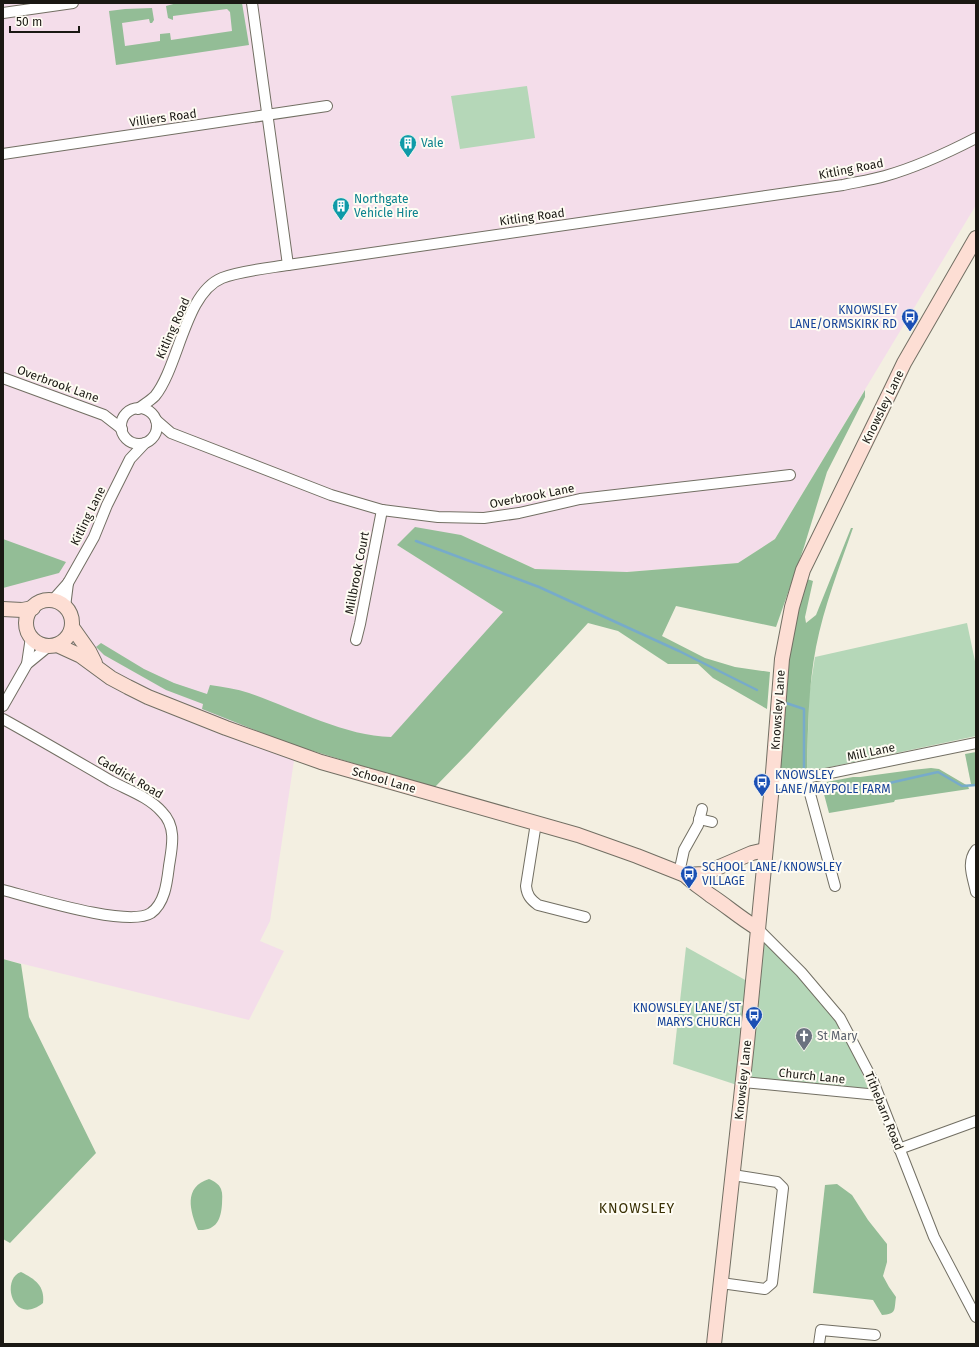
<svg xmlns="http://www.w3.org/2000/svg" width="979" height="1347" font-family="'Fira Sans',sans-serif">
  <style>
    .industrial { fill: #f4ddea }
    .green { fill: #b5d7b8 }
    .forest { fill: #93bd96 }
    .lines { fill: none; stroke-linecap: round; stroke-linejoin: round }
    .stream { stroke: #77abca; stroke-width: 2.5 }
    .minor-casing { stroke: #726f63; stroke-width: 12 }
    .secondary-casing { stroke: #726f63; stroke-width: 16 }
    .minor { stroke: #fff; stroke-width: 10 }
    .secondary { stroke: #fdded4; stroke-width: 14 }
    .labels { text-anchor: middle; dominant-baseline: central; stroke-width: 4; stroke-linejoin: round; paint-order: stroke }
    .street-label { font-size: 12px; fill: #1a1813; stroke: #fefcf3 }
    .culture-label { font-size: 12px; fill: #0d838f; stroke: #fefcf3; text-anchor: start }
    .transit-label { font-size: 12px; fill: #164399; stroke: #fefcf3; text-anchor: end }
    .worship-label { font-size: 12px; fill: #5b616d; stroke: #fefcf3; text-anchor: start }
    .quarter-label { font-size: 14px; letter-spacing: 1px; fill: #3a3106; stroke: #fefcf3 }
  </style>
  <rect width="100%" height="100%" fill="#f3efe1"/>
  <polygon class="industrial" points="3,3 976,3 976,205 775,539 738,563 626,572 535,569 461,535 397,545 504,612 397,745 299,727 270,921 260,941 284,951 249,1020 3,959"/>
  <g class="green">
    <polygon points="527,86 535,138 460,149 451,96"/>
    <polygon points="967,623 976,666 976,736 807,772 809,695 815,657"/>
    <polygon points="764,940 795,970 835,1018 857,1060 869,1091 749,1077"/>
    <polygon points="686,947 747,981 737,1085 673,1064"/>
  </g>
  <g class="forest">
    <polygon points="177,3 242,3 249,45 116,65 109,11 125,9 152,8 154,20 152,23 150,23 149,19 122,23 125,46 160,41 160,34 170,33 171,40 232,31 230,12 227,9 173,16 173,20 168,18 166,6"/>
    <path d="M865,390V397L827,472L804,547L776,627L676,606L662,636L705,658L735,667L770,672L767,709L713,678L698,664H668L618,631L588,623L470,751L434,788L287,743L202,709L203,704L166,690L104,655L96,647L101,643L144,669L174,683L207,694L210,685C223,687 237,689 249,693C293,708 344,736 391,737L503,612L397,545L415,527L461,535L535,569L627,572L738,563L775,539Z"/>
    <path d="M851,528H853C839,568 824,606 816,647C808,688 808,730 807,772L787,777L779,775L787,656L807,579L813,581L805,617L806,623L816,615Z"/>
    <polygon points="3,539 66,562 59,573 3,588"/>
    <polygon points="976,752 976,784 971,784 965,754"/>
    <polygon points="931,768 939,769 968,786 969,789 895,800 894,802 829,813 821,783 853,777 860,777 912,770"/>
    <polygon points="3,959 21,964 29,1017 96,1153 10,1243 3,1239"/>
    <path d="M209,1179C214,1181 219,1184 221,1189C223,1194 222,1199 222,1204C221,1220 216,1231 198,1230C190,1211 183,1187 209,1179Z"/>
    <path d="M837,1184L852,1195L868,1220L887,1244V1262L883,1276L889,1287L896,1297C894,1310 897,1314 882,1315L873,1300L813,1293L825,1185Z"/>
    <path d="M21,1272C35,1279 45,1286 43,1303C13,1327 0,1279 21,1272Z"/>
  </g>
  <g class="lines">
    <g class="stream">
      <polyline points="416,541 539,587 679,651 757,690"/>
      <polyline points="786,703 804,709 804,769 806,771"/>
      <polyline points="823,783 833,790 885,784 938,772 962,786 976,785"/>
    </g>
    <g class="minor-casing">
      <g id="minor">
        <polyline points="252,3 288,265"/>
        <polyline points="3,13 73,3"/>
        <polyline points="3,154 327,106"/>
        <polyline points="3,378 104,415 122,429"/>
        <circle cx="139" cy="426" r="18"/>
        <path d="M138,409C143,405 150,401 155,396C179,366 185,293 222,278C239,271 269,268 288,265L843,185C857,182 871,180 885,176C917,167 947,153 976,138"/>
        <polyline points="156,420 171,433 331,495 382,510 438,517 484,518 519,513 580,499 790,475"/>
        <polyline points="52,601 68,583 94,537 107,505 130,459 145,443"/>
        <polyline points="65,607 68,583"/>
        <polyline points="356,640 360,624 382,510"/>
        <polyline points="27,664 31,637"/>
        <polyline points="3,706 27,664 49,646"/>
        <path d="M3,719C39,739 75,760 111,781C128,790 149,797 162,812C177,827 172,847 169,866C167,882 165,903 151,913C128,928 31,897 3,890"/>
        <polyline points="806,779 835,886"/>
        <polyline points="772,785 976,743"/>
        <polyline points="699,819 712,822"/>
        <path d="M536,823L526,886C527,895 530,899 538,905L585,917"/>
        <path d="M976,850C966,863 973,877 976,892"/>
        <polyline points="679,873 684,850 698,825 702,809"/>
        <polyline points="757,928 801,972 840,1018 873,1081 934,1237 976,1317"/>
        <polyline points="743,1082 878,1095"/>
        <polyline points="899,1149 976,1121"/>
        <polyline points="721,1283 765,1289 772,1283 783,1188 777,1182 733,1175"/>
        <polyline points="819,1344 821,1330 875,1335"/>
      </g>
    </g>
    <g class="secondary-casing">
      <g id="secondary">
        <circle cx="49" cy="623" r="23"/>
        <polyline points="3,609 22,610 33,608"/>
        <polyline points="72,627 89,651 95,663"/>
        <polyline points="57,645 81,656 111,678 128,687 148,697 226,728 321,762 578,835 637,856 685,875 703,874 752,853 765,850"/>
        <path d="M685,875C693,883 701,888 710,895C727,906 740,918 757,928"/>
        <polyline points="714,1344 747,1043 772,785 782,659 792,607 803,570 892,388 904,363 976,238"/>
      </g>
    </g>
    <use href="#minor" class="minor"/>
    <use href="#secondary" class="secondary"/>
  </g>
  <defs>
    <g id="building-pin" transform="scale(0.9)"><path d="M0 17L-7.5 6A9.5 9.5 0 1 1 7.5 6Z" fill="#0f9aa8" stroke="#fefcf3"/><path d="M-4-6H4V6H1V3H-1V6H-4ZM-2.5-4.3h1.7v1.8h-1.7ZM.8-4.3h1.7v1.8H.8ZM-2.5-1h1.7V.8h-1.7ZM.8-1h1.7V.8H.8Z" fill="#fff"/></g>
    <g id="bus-pin" transform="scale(0.9)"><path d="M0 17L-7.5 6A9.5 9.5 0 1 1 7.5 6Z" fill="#1a4fb4" stroke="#fefcf3"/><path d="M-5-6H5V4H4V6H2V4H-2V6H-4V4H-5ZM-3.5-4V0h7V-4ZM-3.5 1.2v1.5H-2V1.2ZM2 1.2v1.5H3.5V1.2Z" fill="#fff"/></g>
    <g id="church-pin" transform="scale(0.9)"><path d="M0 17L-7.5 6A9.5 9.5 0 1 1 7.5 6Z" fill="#6b7280" stroke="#fefcf3"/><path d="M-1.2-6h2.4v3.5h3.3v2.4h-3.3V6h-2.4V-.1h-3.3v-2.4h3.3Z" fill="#fff"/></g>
  </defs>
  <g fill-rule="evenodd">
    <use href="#building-pin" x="408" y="143"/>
    <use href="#building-pin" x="341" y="206"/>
    <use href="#bus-pin" x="910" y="317"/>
    <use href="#bus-pin" x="762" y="782"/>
    <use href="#bus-pin" x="689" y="874"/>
    <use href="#bus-pin" x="754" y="1015"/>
    <use href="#church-pin" x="804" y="1036"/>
  </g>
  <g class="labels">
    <g class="street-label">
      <text transform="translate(163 118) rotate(-8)">Villiers Road</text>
      <text transform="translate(851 169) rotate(-11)">Kitling Road</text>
      <text transform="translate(532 217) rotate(-8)">Kitling Road</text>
      <text transform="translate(173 328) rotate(-66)">Kitling Road</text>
      <text transform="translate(58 384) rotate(20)">Overbrook Lane</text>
      <text transform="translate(883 407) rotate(-64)">Knowsley Lane</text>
      <text transform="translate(532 496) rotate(-11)">Overbrook Lane</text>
      <text transform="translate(88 516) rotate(-64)">Kitling Lane</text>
      <text transform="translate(357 573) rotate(-79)">Millbrook Court</text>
      <text transform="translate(778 710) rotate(-86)">Knowsley Lane</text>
      <text transform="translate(871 752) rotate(-12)">Mill Lane</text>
      <text transform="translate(130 777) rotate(30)">Caddick Road</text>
      <text transform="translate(384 780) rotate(16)">School Lane</text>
      <text transform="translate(812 1076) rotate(6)">Church Lane</text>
      <text transform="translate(743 1080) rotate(-84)">Knowsley Lane</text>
      <text transform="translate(884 1111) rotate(68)">Tithebarn Road</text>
    </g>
    <g class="culture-label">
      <text x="421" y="143">Vale</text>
      <text x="354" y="199">Northgate<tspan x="354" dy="14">Vehicle Hire</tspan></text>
    </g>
    <g class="transit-label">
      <text x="897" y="310">KNOWSLEY<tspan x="897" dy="14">LANE/ORMSKIRK RD</tspan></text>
      <text x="775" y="775" text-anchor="start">KNOWSLEY<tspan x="775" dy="14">LANE/MAYPOLE FARM</tspan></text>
      <text x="702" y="867" text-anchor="start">SCHOOL LANE/KNOWSLEY<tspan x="702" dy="14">VILLAGE</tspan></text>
      <text x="741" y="1008">KNOWSLEY LANE/ST<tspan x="741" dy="14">MARYS CHURCH</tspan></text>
    </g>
    <g class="worship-label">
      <text x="817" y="1036">St Mary</text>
    </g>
    <g class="quarter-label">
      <text x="637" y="1208">KNOWSLEY</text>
    </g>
  </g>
  <rect width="979" height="1347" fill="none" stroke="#1a1813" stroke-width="8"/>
  <path d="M10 26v6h69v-6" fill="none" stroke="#1a1813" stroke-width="2"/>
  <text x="16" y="26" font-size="12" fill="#1a1813" stroke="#fefcf3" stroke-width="3" paint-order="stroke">50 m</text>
</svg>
